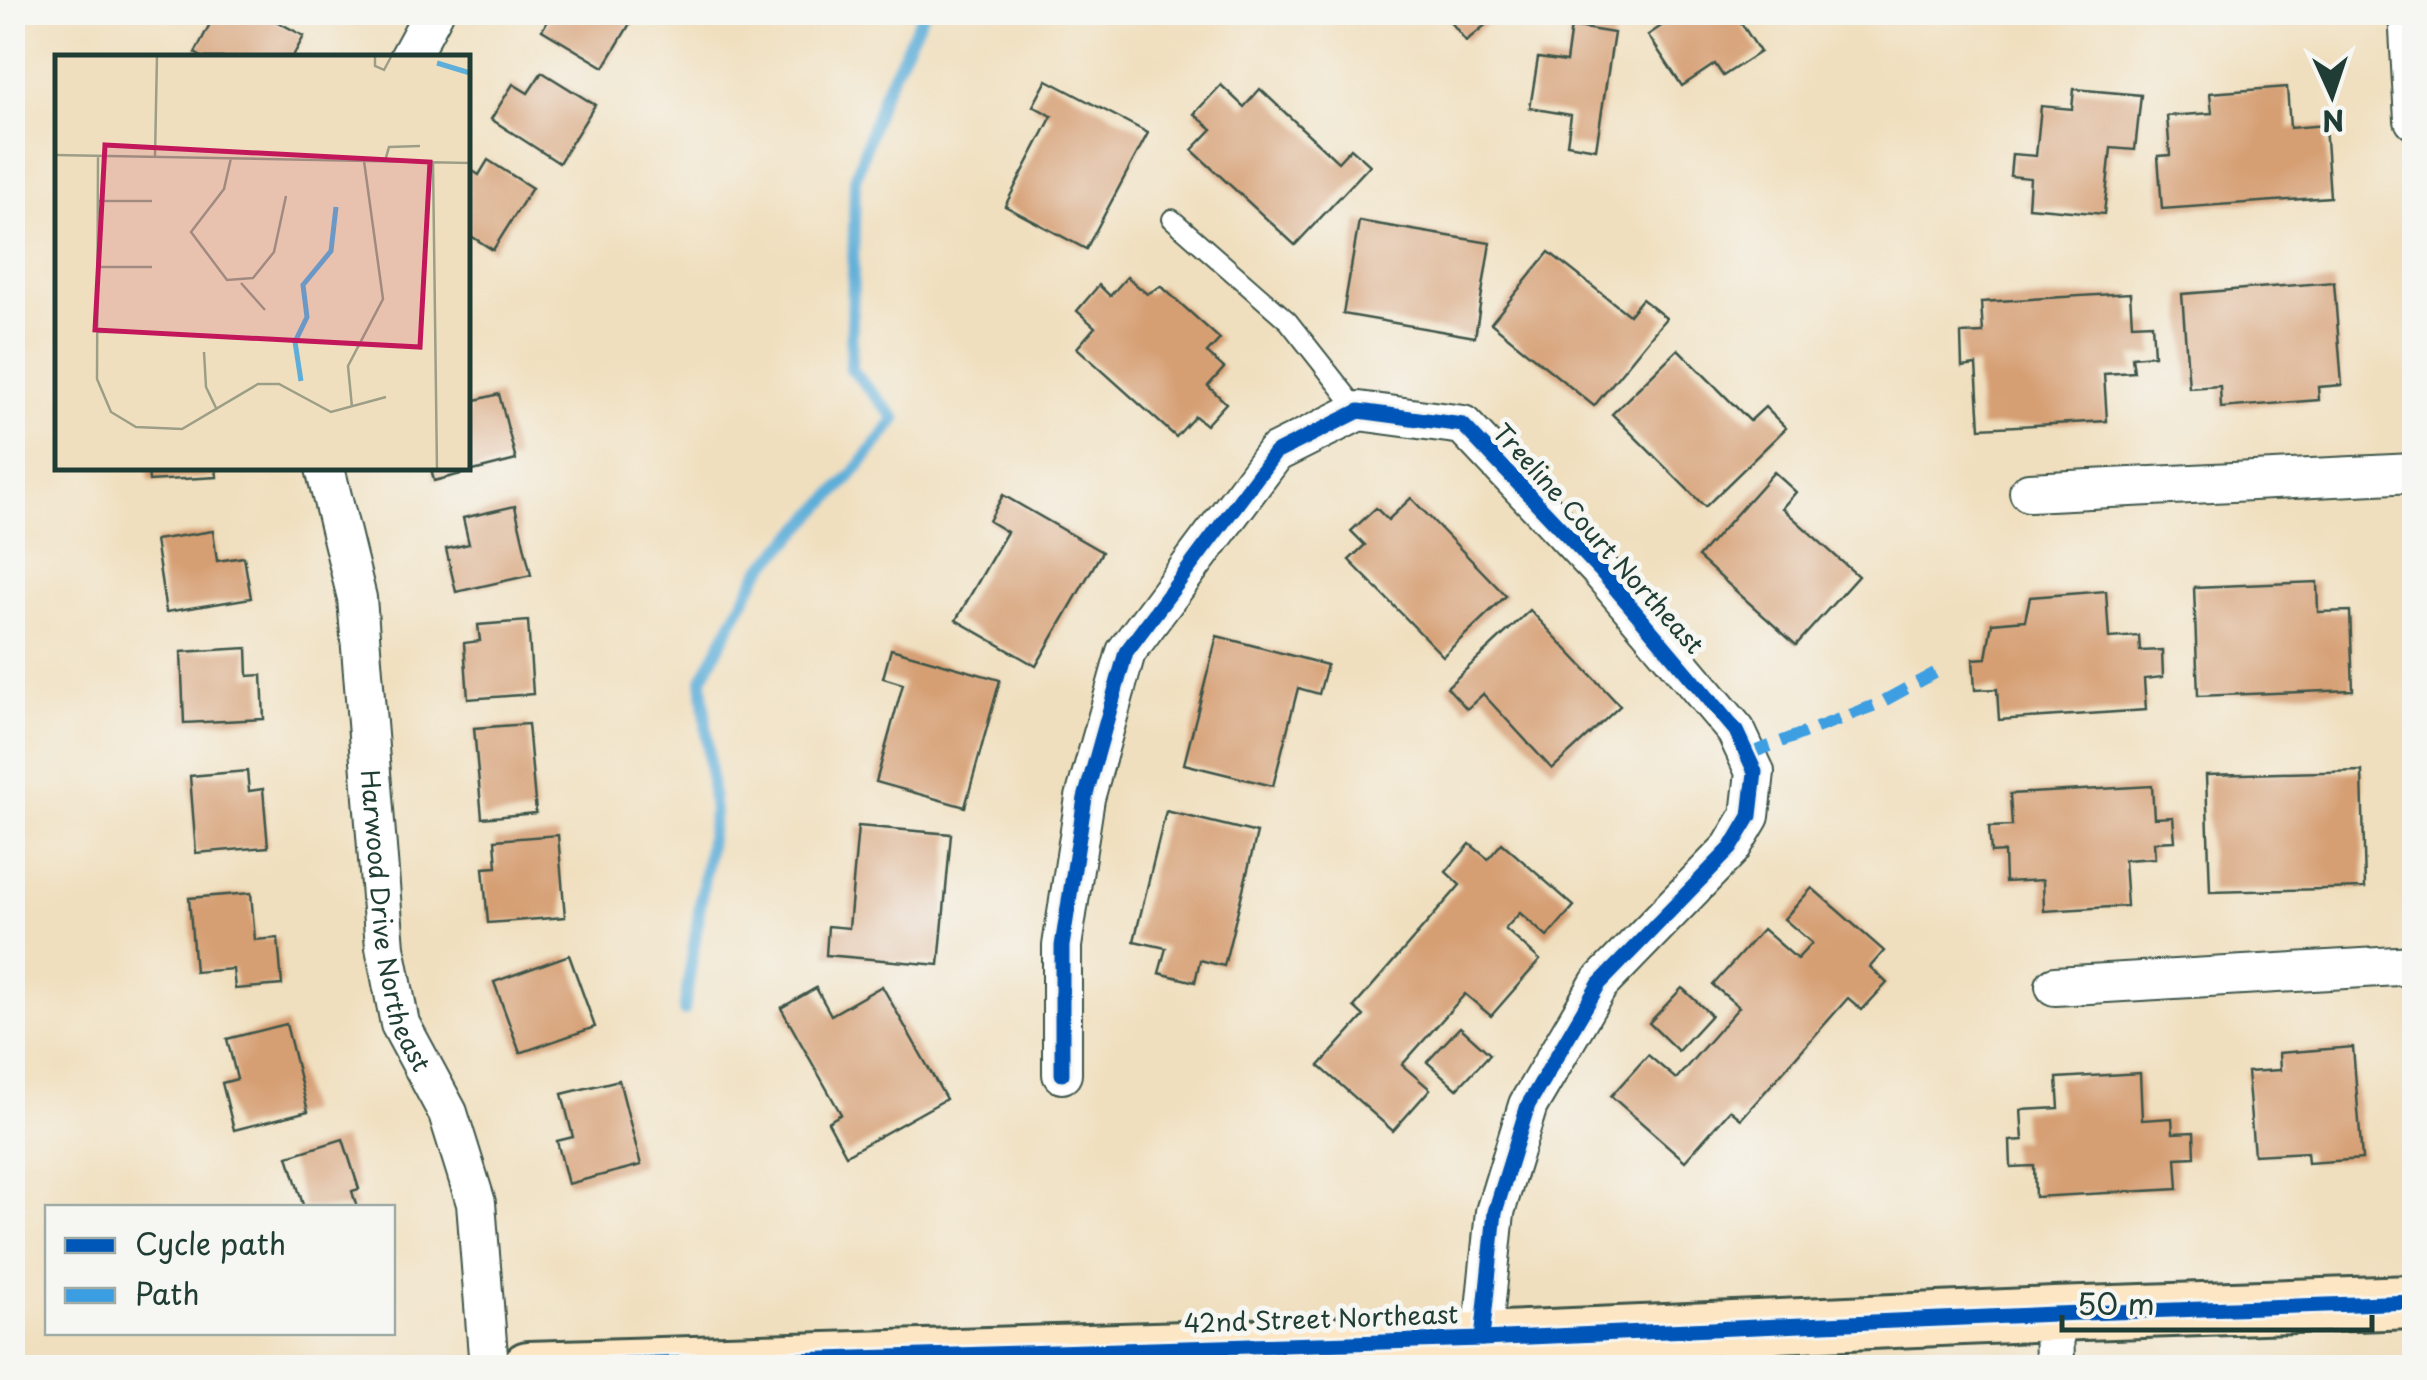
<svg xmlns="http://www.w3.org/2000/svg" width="2427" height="1380" font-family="'Playpen Sans',sans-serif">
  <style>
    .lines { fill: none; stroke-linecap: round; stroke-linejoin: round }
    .stream { stroke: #5daed8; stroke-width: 12 }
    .building { fill: #d69f73 }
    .lane-casing { stroke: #3e5549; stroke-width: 22 }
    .street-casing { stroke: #3e5549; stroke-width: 42 }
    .secondary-casing { stroke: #3e5549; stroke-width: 58 }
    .lane { stroke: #fff; stroke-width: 18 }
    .street { stroke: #fff; stroke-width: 38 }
    .secondary { stroke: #fce6c4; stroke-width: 52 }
    .quiet { stroke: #3c9ee2; stroke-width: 12; stroke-dasharray: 25 12; stroke-linecap: butt }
    .cycleway-casing { stroke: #f6f6f2; stroke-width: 21 }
    .cycleway { stroke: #0057b8; stroke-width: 15 }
    .labels { text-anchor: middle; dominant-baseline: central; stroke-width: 10; stroke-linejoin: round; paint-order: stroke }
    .street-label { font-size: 25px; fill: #1f3d34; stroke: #f6f6f2 }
    .inset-river { fill: none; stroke: #5daed8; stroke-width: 5 }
    .inset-road { fill: none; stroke: #9c9e87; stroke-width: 2.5 }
    .view { fill: #c2185b; fill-opacity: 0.15; stroke: #c2185b; stroke-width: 5 }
    .inset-edge { fill: none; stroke: #1f3d34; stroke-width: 5 }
  </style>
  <rect width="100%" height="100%" fill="#f6f6f2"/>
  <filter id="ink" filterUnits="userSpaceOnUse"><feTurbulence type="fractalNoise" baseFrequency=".01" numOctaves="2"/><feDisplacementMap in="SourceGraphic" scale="20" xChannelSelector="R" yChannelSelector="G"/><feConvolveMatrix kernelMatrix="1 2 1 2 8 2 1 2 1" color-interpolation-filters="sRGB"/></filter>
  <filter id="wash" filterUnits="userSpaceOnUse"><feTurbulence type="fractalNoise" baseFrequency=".0048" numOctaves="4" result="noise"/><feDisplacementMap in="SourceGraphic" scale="40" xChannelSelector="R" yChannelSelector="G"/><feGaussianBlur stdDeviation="2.25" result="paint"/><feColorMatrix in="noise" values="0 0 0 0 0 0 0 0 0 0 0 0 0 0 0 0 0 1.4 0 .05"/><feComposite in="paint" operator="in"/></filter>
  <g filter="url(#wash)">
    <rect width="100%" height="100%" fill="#f0dfbe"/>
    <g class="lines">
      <polyline class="stream" points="684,1011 714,813 702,679 759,572 852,475 896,419 851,369 855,179 883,94 924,12"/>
    </g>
    <g id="blocks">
      <g class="building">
        <polygon points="216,12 259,12 304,36 292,58 203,58 195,53"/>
        <polygon points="553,12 637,12 604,67 542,30"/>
        <polygon points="1443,12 1501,12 1466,41"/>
        <polygon points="1682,12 1734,12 1760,52 1723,76 1715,64 1682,86 1648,35"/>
        <polygon points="1571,26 1614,33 1596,149 1567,144 1571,115 1530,108 1538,58 1566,62"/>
        <polygon points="542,72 595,105 559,163 491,119 513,84 528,93"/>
        <polygon points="1047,80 1148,133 1086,249 1005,206 1052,116 1033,106"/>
        <polygon points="1221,85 1244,107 1260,89 1338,162 1351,148 1370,165 1295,245 1192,150 1212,129 1194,114"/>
        <polygon points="2287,87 2290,128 2325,125 2330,197 2162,209 2158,156 2170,155 2167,116 2212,113 2210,93"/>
        <polygon points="2074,89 2141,95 2135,150 2111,148 2104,214 2028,207 2030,178 2010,176 2012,154 2036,156 2041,106 2072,109"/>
        <polygon points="488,160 532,188 493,250 468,234 468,168 479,175"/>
        <polygon points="1359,221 1490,243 1475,337 1343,314"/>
        <polygon points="1549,252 1629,315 1642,299 1666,318 1594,406 1491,323"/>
        <polygon points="1127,277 1147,294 1161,286 1220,339 1207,353 1224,368 1208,386 1226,403 1206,425 1195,416 1176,437 1077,348 1095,327 1077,311 1099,285 1110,296"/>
        <polygon points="2334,282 2342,385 2318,387 2319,400 2221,408 2220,386 2189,388 2182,294"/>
        <polygon points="2130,293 2132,324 2152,323 2154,355 2132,357 2134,372 2104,374 2107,421 1980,428 1976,365 1962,367 1961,334 1983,333 1981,302"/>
        <polygon points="1678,349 1750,421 1765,407 1786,428 1705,507 1612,414"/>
        <polygon points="499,394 516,460 434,481 431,468 468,468 468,402"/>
        <polygon points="148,468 216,468 217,477 149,481"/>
        <polygon points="1774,472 1796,492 1782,508 1858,576 1796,645 1698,557"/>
        <polygon points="1003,495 1102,552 1036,666 956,620 1007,532 989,521"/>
        <polygon points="1411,498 1506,596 1443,656 1349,560 1365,545 1351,531 1376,508 1388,520"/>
        <polygon points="515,506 531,575 456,592 446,549 469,544 463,518"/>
        <polygon points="213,531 217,561 244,557 251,598 166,612 155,540"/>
        <polygon points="2317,582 2318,612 2350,611 2353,690 2198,696 2194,587"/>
        <polygon points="2106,591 2109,638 2139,636 2140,651 2162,650 2163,677 2144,679 2146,710 1999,720 1997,689 1975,690 1973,659 1986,658 1992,623 2025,620 2030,597"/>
        <polygon points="1530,610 1620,706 1552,769 1483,694 1467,709 1447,687"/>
        <polygon points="528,621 533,694 468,699 464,643 480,641 478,625"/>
        <polygon points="1217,636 1327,665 1319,694 1298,688 1273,786 1184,764"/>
        <polygon points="247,648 248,676 262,675 264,719 184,723 181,652"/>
        <polygon points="891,649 1000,680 965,807 876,782 903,684 883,678"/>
        <polygon points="528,724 536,813 482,818 474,728"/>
        <polygon points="247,771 249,791 263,789 268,847 196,853 190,776"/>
        <polygon points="2362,771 2365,888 2210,892 2206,775"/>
        <polygon points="2152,786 2154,818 2173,817 2175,841 2154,842 2155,858 2124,860 2127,906 2044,911 2043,880 2005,882 2004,852 1991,853 1989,827 2012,826 2010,794"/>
        <polygon points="1166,811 1257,833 1224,966 1200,960 1195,982 1159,973 1166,948 1134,941"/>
        <polygon points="858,826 951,834 939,965 826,955 828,926 849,928"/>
        <polygon points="558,835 565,917 488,923 483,868 497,867 495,840"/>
        <polygon points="1502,843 1574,906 1547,937 1520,913 1505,929 1540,960 1491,1016 1465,994 1402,1065 1430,1089 1393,1131 1319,1066 1364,1016 1354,1007 1460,885 1446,872 1470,844 1488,859"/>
        <polygon points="1812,888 1884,951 1870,967 1887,983 1862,1010 1848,998 1741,1119 1730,1110 1685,1161 1611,1096 1648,1055 1676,1079 1739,1007 1713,985 1763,929 1797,959 1812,943 1784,919"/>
        <polygon points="251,893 255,940 278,938 282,985 235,989 233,969 195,972 189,898"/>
        <polygon points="569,955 595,1027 520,1053 494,982"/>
        <polygon points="882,986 946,1099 846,1155 828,1122 841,1114 781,1008 816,988 831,1015"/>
        <polygon points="1682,988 1711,1015 1678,1051 1649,1023"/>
        <polygon points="286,1024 308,1111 234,1130 222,1083 237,1079 227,1039"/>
        <polygon points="1460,1027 1490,1054 1457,1089 1427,1062"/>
        <polygon points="2353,1047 2362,1159 2308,1163 2307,1152 2254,1155 2247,1072 2280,1070 2279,1053"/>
        <polygon points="2140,1073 2142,1120 2172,1118 2173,1133 2194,1132 2195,1157 2176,1158 2178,1189 2035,1197 2034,1166 2011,1167 2010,1141 2023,1140 2021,1110 2059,1108 2057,1078"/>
        <polygon points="619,1080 641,1165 568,1184 557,1141 573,1137 562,1094"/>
        <polygon points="343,1139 359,1189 352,1191 357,1208 304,1208 288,1156"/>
      </g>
    </g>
  </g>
  <g filter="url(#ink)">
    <use href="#blocks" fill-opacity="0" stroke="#3e5549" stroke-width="2.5"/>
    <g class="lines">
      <g class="lane-casing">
        <polyline id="lane" points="1172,219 1288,321 1359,411"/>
      </g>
      <g class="street-casing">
        <g id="street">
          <polyline points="2408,12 2414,120"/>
          <polyline points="409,58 434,12"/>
          <path id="s1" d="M325,468L357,598L385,947L400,1024L448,1113L476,1203L489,1368"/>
          <polyline points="2029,492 2414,473"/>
          <polyline points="2055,986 2414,965"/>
          <polyline points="1062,1074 1062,946 1085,798 1126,652 1275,453 1359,411 1463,425 1599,569 1736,731 1755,772 1750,816 1731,848 1599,984 1528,1105 1495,1212 1482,1339"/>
          <polyline points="2054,1314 2055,1368"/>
        </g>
      </g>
      <g class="secondary-casing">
        <polyline id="secondary" points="528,1368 1482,1339 2054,1314 2414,1302"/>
      </g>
      <use href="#lane" class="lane"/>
      <use href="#street" class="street"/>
      <use href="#secondary" class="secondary"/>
      <polyline class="quiet" points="1747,755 1878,704 1935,673"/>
      <g class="cycleway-casing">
        <g id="cycleway">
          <polyline points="1062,1074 1062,946 1085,798 1126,652 1275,453 1359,411 1463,425 1599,569 1736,731 1755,772 1750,816 1731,848 1599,984 1528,1105 1495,1212 1482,1339"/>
          <polyline points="528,1368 1482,1339 2054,1314 2414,1302"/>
        </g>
      </g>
      <use href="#cycleway" class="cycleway"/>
    </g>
  </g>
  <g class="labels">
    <g class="street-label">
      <text transform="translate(1599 538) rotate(48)">Treeline Court Northeast</text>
      <text stroke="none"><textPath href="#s1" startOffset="460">Harwood Drive Northeast</textPath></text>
      <text transform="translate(1321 1318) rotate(-2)">42nd Street Northeast</text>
    </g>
  </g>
  <g transform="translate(55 55)">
    <rect width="415" height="415" fill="#f0dfbe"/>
    <path class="inset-river" d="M382,8L415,18M246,326L240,287L252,262L248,230L276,196L281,152"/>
    <path class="inset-road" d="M320,0V11L329,15L337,0M0,100L415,108M43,101L42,324L56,357L81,372L127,374L203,329H224L276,357L331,342M100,102L102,0M176,103L169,134L136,177L172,225L198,223L219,197L231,141M330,106L334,92L365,91M378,107L382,415M42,146H97M43,212H97M186,228L210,255M43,277H86M149,297L151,332L162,355M297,352L293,311L328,244L309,106"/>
    <path class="view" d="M50,90L375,107L365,292L40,275Z"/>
    <rect width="415" height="415" class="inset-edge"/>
  </g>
  <rect width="2427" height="1380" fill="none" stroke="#f6f6f2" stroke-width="50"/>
  <rect x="45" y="1205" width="350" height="130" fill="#f6f6f2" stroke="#a0aca6" stroke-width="2.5"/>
  <rect x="65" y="1238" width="50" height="15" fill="#0057b8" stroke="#a0aca6" stroke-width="2.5"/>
  <text x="135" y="1255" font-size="30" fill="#1f3d34">Cycle path</text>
  <rect x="65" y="1288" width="50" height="15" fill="#3c9ee2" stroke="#a0aca6" stroke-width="2.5"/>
  <text x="135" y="1305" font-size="30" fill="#1f3d34">Path</text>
  <g transform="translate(2332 95) rotate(177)" stroke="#f6f6f2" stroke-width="8" paint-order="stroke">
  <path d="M0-8L18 38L0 25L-18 38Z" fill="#1f3d34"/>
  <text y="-15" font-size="28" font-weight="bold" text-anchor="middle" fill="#1f3d34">N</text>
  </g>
  <path d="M2062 1315v15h310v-15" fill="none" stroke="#1f3d34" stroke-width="5"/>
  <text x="2077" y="1315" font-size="30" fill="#1f3d34" stroke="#f6f6f2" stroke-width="8" paint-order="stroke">50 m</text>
</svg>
